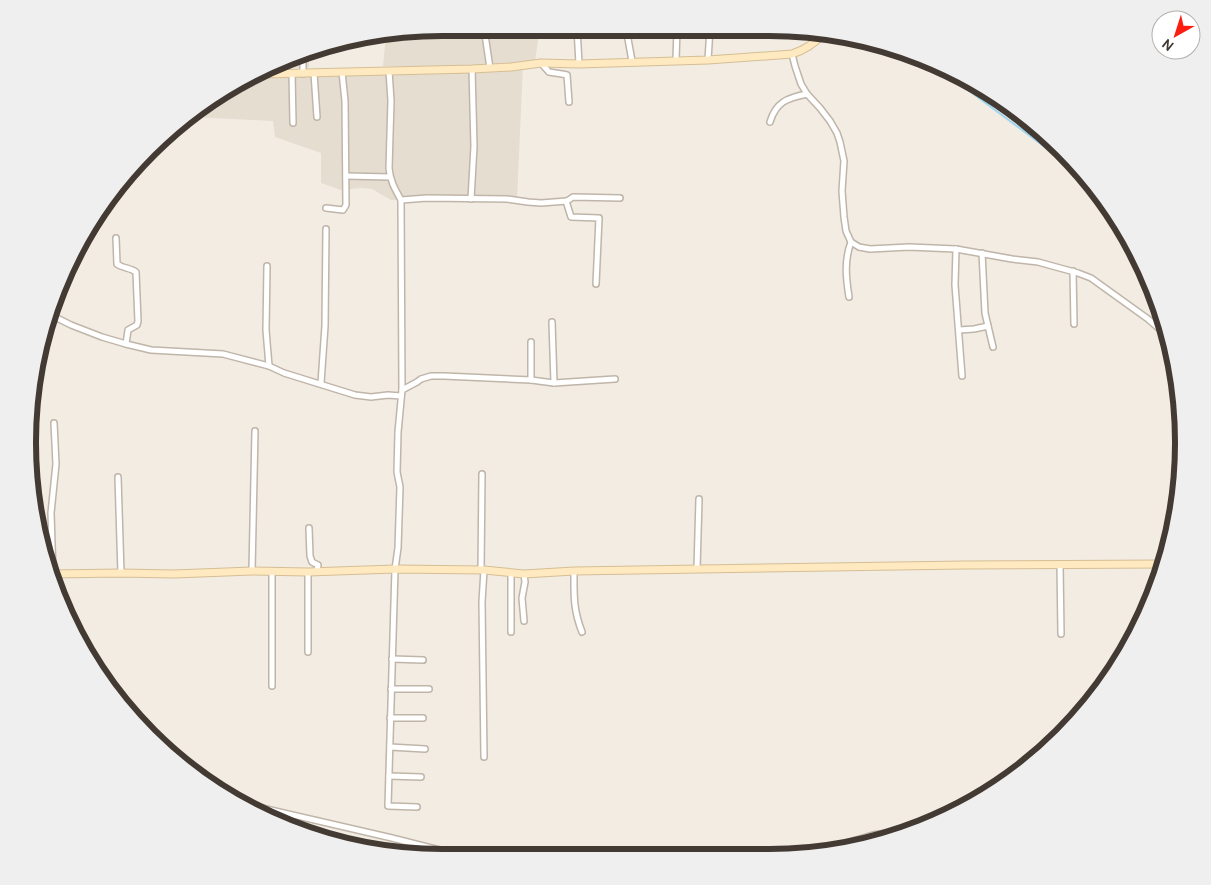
<svg xmlns="http://www.w3.org/2000/svg" width="1211" height="885" font-family="Cabin,sans-serif">
  <style>
    .residential { fill: #e6ddd1 }
    .lines { fill: none; stroke-linecap: round; stroke-linejoin: round }
    .stream { stroke: #9dd6f0; stroke-width: 2 }
    .street-casing { stroke: #c0b5a9; stroke-width: 8 }
    .secondary-casing { stroke: #d5be94; stroke-width: 9 }
    .street { stroke: #fff; stroke-width: 5 }
    .secondary { stroke: #ffe9c0; stroke-width: 7 }
    .rim { fill: none; stroke: #433b33; stroke-width: 6 }
  </style>
  <rect width="100%" height="100%" fill="#f2ece3"/>
  <g class="residential">
    <polygon points="443,28 540,28 535,61 523,67 517,199 391,200 372,189 362,188 341,190 321,183 321,153 275,137 273,121 193,117 191,115 212,97 265,73 323,69 462,67 383,66 386,35"/>
    <polygon points="309,53 309,67 274,69"/>
  </g>
  <g class="lines">
    <polyline class="stream" points="931,67 951,80 964,87 1076,170"/>
    <g class="street-casing">
      <g id="street">
        <polyline points="484,28 490,68"/>
        <polyline points="577,28 579,64"/>
        <polyline points="626,28 632,61"/>
        <polyline points="792,54 795,66 801,84 807,94 820,108 830,121 837,133 840,142 844,161 842,191 844,217 846,231 851,242 859,247 870,249 909,247 956,249 1012,259 1038,262 1078,273 1091,278 1148,319 1170,338"/>
        <polyline points="303,56 303,74"/>
        <polyline points="676,60 677,28"/>
        <polyline points="708,60 710,28"/>
        <polyline points="541,63 549,72 562,74 567,75 569,102"/>
        <path d="M389,71L391,101L389,168C390,181 395,189 401,200L402,390L398,432L397,472L400,487L398,548L395,569L388,806L417,807"/>
        <polyline points="292,73 293,123"/>
        <polyline points="314,73 317,117"/>
        <path d="M770,122C776,102 787,98 807,94"/>
        <polyline points="346,176 390,177"/>
        <polyline points="471,199 474,146 472,69"/>
        <polyline points="401,200 427,198 507,199 528,202 541,203 567,201 573,197 620,198"/>
        <polyline points="566,201 571,217 599,218 596,284"/>
        <polyline points="326,208 343,210 346,205 345,101 342,72"/>
        <path d="M116,238L117,264C122,268 131,268 136,272L138,321L137,325L128,330L126,344"/>
        <polyline points="956,249 955,285 962,376"/>
        <polyline points="982,253 985,313 988,326"/>
        <polyline points="267,266 266,330 269,366"/>
        <polyline points="1073,271 1074,324"/>
        <path d="M849,297C846,278 844,261 851,242"/>
        <polyline points="53,316 71,325 102,337 126,344 151,350 223,354 269,366 284,373 355,395 371,397 388,395 401,396"/>
        <polyline points="552,322 554,383"/>
        <polyline points="959,330 974,329 988,326 993,347"/>
        <polyline points="531,342 531,380"/>
        <polyline points="321,383 325,326 326,229"/>
        <polyline points="402,390 417,382 421,379 431,376 444,376 531,380 554,383 615,379"/>
        <polyline points="118,477 121,573"/>
        <polyline points="309,528 310,556 312,562 318,565 317,571"/>
        <polyline points="1060,565 1061,634"/>
        <polyline points="697,569 699,499"/>
        <polyline points="481,570 482,474"/>
        <polyline points="484,570 482,602 484,757"/>
        <polyline points="252,571 255,431"/>
        <path d="M574,571C574,595 573,609 582,632"/>
        <polyline points="308,572 308,652"/>
        <polyline points="53,574 51,513 56,464 54,423"/>
        <polyline points="524,621 522,598 525,582 524,574"/>
        <polyline points="511,632 511,573"/>
        <polyline points="392,659 423,660"/>
        <polyline points="272,686 272,572"/>
        <polyline points="391,689 429,689"/>
        <polyline points="390,718 423,718"/>
        <polyline points="390,747 425,749"/>
        <polyline points="389,776 421,777"/>
        <polyline points="241,803 392,838 463,856"/>
        <polyline points="808,854 873,835 920,828"/>
      </g>
    </g>
    <g class="secondary-casing">
      <g id="secondary">
        <path d="M263,74L472,69L511,67L541,63L579,64L708,60L792,54C804,50 814,44 822,35"/>
        <polyline points="52,574 121,573 174,574 252,571 308,572 395,569 484,570 524,574 574,571 964,565 1164,564"/>
      </g>
    </g>
    <use href="#street" class="street"/>
    <use href="#secondary" class="secondary"/>
  </g>
  <path d="M0 0H1211V885H0ZM442 36H769A406 406 0 0 1 1175 442V443A406 406 0 0 1 769 849H442A406 406 0 0 1 36 443V442A406 406 0 0 1 442 36Z" fill="#f0efef" fill-rule="evenodd"/>
  <path class="rim" d="M442 36H769A406 406 0 0 1 1175 442V443A406 406 0 0 1 769 849H442A406 406 0 0 1 36 443V442A406 406 0 0 1 442 36Z"/>
  <g transform="translate(1176 35) rotate(219)"><circle r="24" fill="#ffffff" stroke="#b4b1ad"/>
  <path d="M0-4L9 19L0 12L-9 19Z" fill="#fb1d10"/>
  <text y="-8" font-size="14" font-weight="bold" text-anchor="middle" fill="#433b33">N</text>
  </g>
</svg>
